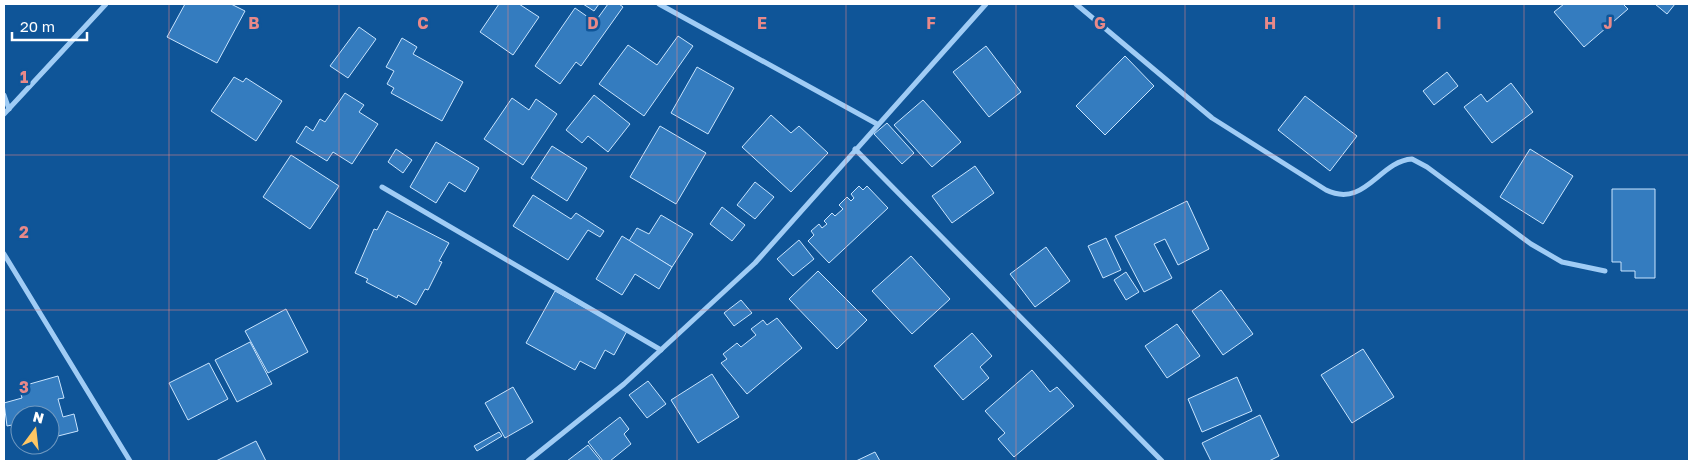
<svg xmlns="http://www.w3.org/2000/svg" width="1693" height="465" font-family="'Golos Text',sans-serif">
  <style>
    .building { fill: #347cbf; stroke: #c8e4fe }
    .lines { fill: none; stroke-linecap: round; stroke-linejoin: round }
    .street { stroke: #a0ccf5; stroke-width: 5 }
    .grid { fill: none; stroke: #e88989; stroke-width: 1; stroke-opacity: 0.55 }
    .grid-label { font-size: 16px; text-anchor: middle; font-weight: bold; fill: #e88989; stroke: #0f5598; stroke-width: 5; stroke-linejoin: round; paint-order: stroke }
  </style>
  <rect width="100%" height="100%" fill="#0f5598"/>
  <g class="building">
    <polygon points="185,4 231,4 245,11 217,63 167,37"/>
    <polygon points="499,4 519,4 539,17 513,55 480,32"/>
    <polygon points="583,4 599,4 594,11"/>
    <polygon points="608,4 619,4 623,7 581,66 576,62 560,84 535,66 575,8 595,22"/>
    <polygon points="1564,4 1623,4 1628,9 1584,47 1554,12"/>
    <polygon points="1655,4 1675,4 1667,14"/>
    <polygon points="359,27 376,39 348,78 330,66"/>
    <polygon points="678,36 693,46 644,116 599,84 628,45 657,65"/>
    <polygon points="402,38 417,47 413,54 463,82 442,121 391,93 394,88 387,84 394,71 386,67"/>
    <polygon points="986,46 1021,92 989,117 953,72"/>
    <polygon points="1125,56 1154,86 1105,135 1076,106"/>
    <polygon points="697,67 734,88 708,134 671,113"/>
    <polygon points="1447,72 1458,86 1434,105 1423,91"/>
    <polygon points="234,77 243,82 246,78 282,101 256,141 211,111"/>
    <polygon points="1511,83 1533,112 1492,143 1464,107 1481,94 1487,102"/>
    <polygon points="345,93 364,105 359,112 378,124 352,164 333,152 327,161 296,142 306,126 313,131 320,119 325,122"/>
    <polygon points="594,95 630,124 608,152 588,136 582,143 566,130"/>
    <polygon points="1305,96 1357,136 1330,171 1278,130"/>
    <polygon points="512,98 529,110 536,99 557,114 523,165 484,139"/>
    <polygon points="923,100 961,142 932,167 894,125"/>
    <polygon points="771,115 791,133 799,126 828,153 791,192 742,147"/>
    <polygon points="887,123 914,153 902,164 874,134"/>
    <polygon points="660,126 706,153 676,204 630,177"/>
    <polygon points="436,142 479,168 465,192 449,182 436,203 410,187"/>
    <polygon points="552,146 587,168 567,201 531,178"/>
    <polygon points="396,149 412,160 403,173 388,162"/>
    <polygon points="1530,149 1573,176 1543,224 1500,197"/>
    <polygon points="291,155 339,186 310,229 263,197"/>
    <polygon points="975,166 994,193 952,223 932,196"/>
    <polygon points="755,182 774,197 755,219 737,205"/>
    <polygon points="859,186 863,190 867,186 888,208 829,263 808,241 814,235 811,231 819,224 822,228 827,224 824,221 832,213 835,216 843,209 839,205 847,197 851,201 854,198 851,194"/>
    <polygon points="1612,189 1655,189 1655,278 1635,278 1635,271 1621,271 1621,262 1612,262"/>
    <polygon points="533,195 571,219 576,213 604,231 600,237 588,230 568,260 513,226"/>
    <polygon points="1187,201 1209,249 1178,265 1165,239 1154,244 1172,278 1144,292 1115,236"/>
    <polygon points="722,207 745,225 732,241 710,224"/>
    <polygon points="387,211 449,243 439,261 442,262 428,290 425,289 416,305 398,295 397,298 366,282 368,279 355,273 374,229 377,230"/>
    <polygon points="661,215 693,234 672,267 629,241 637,228 649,234"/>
    <polygon points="622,236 672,267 659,289 635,274 622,295 596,279"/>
    <polygon points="1106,238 1121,270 1103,278 1088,246"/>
    <polygon points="799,240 814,259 793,276 777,259"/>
    <polygon points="1046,247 1070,281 1035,307 1010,274"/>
    <polygon points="911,256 950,299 912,334 872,291"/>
    <polygon points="818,271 867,320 837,349 789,299"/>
    <polygon points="1126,272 1139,292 1126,300 1114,280"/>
    <polygon points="1221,290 1253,334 1223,355 1192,311"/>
    <polygon points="555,291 627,331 614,355 605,350 595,369 580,361 575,370 526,343"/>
    <polygon points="741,300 752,313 734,326 724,313"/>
    <polygon points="286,309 308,352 268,373 245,331"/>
    <polygon points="777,318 802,348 747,394 721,363 727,359 723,354 737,343 741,347 756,335 751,329 763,320 767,325"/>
    <polygon points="1177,324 1200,356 1167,378 1145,346"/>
    <polygon points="972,333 992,356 980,367 989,378 963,400 934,366"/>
    <polygon points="250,342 272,384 237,402 215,360"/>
    <polygon points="1363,349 1394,397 1352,423 1321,375"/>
    <polygon points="209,363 228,399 188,420 169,383"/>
    <polygon points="1032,370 1050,392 1057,387 1074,406 1014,457 998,439 1005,433 985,411"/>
    <polygon points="712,374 739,417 698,443 671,400"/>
    <polygon points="58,376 64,398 58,399 63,417 74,414 78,431 50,438 50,415 20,415 20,435 17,424 7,426 4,403 22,398 19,387"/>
    <polygon points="1237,377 1252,411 1202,432 1188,399"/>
    <polygon points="648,381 666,404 647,418 629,395"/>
    <polygon points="513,387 533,422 505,438 485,403"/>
    <polygon points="1260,415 1279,456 1269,461 1211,461 1202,443"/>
    <polygon points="620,417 629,429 624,434 631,444 610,461 603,461 588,442"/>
    <polygon points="499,432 502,436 477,451 474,446"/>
    <polygon points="256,441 266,461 216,461"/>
    <polygon points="588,445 601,461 567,461"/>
    <polygon points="875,452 880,461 856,461"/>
  </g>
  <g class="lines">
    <g class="street">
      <polyline points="659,4 877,124"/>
      <path d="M1076,4L1212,118L1326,190C1365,209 1379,161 1412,159L1427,167L1531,244L1562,262L1605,271"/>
      <polyline points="4,95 9,109"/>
      <polyline points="4,114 106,4"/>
      <polyline points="855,149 1162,461"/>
      <polyline points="382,187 661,350"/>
      <polyline points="4,254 130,461"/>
      <polyline points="528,461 624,384 755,263 986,4"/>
    </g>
  </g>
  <path class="grid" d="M169,4V461M339,4V461M508,4V461M677,4V461M846,4V461M1016,4V461M1185,4V461M1354,4V461M1524,4V461M4,155H1689M4,310H1689"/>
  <g class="grid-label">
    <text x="254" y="29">B</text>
    <text x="423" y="29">C</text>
    <text x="593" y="29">D</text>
    <text x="762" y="29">E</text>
    <text x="931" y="29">F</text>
    <text x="1100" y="29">G</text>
    <text x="1270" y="29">H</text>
    <text x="1439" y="29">I</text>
    <text x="1608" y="29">J</text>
    <text x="24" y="83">1</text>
    <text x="24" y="238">2</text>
    <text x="24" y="393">3</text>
  </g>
  <rect width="1693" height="465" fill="none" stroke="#ffffff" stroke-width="10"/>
  <g transform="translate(35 430) rotate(15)"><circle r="24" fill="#0f5598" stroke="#6f99c1"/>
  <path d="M0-4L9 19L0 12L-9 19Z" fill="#ffc764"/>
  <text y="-8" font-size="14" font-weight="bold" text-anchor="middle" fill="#ffffff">N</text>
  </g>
  <path d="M12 32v8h75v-8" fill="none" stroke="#ffffff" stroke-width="2.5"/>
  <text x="20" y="32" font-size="15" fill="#ffffff" stroke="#0f5598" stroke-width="4" paint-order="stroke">20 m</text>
</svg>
